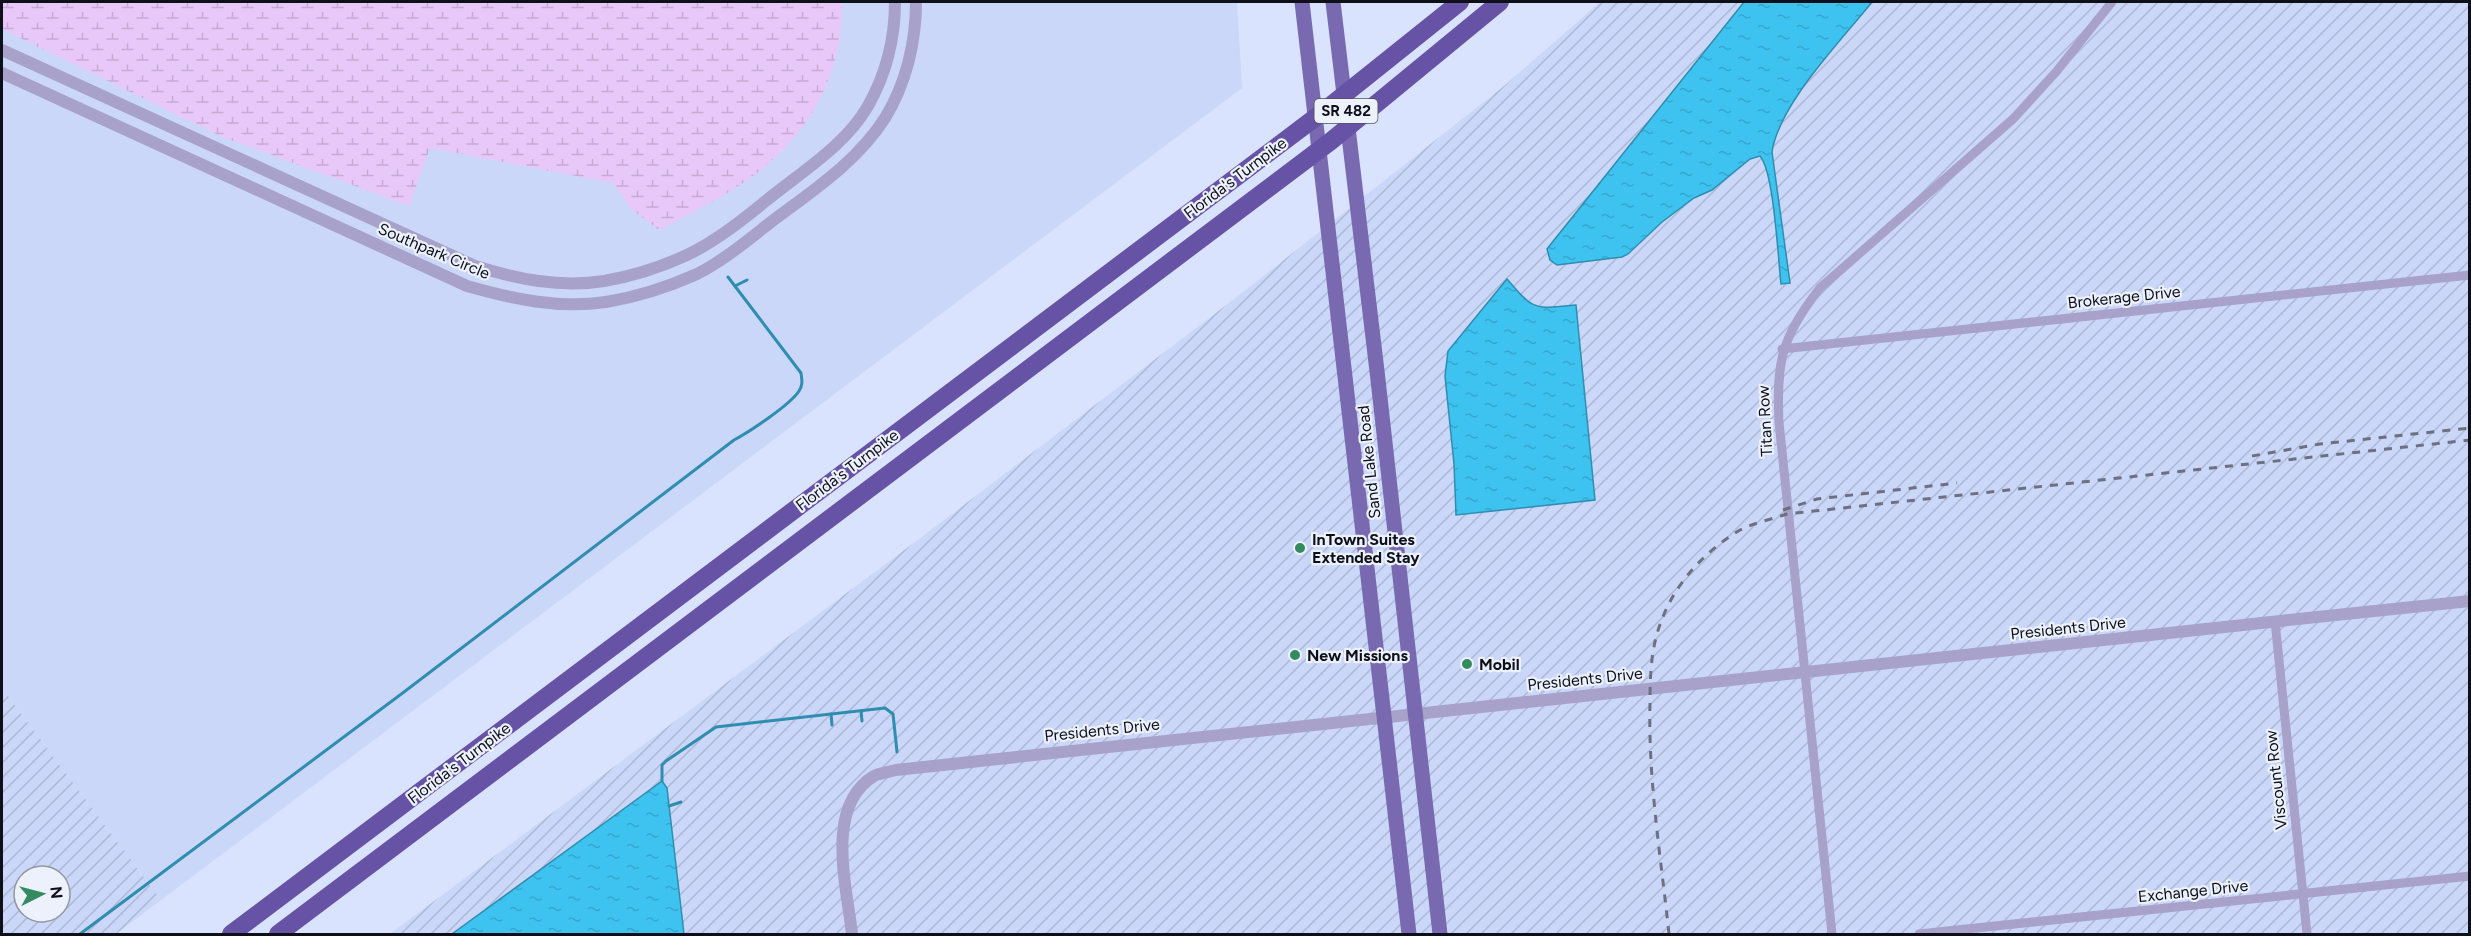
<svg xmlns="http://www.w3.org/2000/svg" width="2471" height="936" font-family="Figtree,sans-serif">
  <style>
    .built { fill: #cad7f8 }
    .industrial { fill: url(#industrial-furrows); fill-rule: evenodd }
    .wetland { fill: url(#wetland-marsh) }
    .water { fill: url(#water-ripples); stroke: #2f8db0; stroke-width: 1.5 }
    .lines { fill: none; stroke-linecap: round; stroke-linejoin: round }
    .stream { stroke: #2f8db0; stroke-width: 3 }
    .minor { stroke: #a8a2ca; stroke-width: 9 }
    .tertiary { stroke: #a8a2ca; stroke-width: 12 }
    .primary { stroke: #7869b0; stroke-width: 15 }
    .motorway { stroke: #6753a6; stroke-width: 18 }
    .rail { stroke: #6b7182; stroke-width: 3; stroke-dasharray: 8 8; stroke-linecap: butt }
    .poi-dot { fill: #348b60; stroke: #ecf1fc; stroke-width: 2 }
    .labels { text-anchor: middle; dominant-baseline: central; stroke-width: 4.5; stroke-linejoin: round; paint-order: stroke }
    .shield { fill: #ecf1fc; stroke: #50545d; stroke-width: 1.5 }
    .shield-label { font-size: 15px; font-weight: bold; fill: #0d1019 }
    .street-label { font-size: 16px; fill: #0d1019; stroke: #ecf1fc }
    .poi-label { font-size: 16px; font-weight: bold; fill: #0d1019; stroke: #ecf1fc; text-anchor: start }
  </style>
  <defs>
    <pattern id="industrial-furrows" width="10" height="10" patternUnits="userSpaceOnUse" patternTransform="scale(1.5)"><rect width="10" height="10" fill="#cad7f8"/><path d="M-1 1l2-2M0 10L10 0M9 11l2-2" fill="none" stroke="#acb8d4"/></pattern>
    <pattern id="wetland-marsh" width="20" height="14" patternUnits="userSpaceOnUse" patternTransform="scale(1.5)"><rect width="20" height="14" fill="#e8c8f8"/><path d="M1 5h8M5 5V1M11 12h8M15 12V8" fill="none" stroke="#c6abd4"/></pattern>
    <pattern id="water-ripples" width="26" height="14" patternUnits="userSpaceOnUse" patternTransform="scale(1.5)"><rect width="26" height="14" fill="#3ec3f0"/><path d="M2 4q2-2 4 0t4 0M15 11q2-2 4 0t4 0" fill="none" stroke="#35a6cd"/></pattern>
  </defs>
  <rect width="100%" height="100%" fill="#d9e3fe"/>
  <polygon class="built" points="2,2 1237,2 1242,88 161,900 2,688"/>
  <g class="industrial">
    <polygon points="1600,2 2469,2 2469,934 390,934 927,533 1242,293 1504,86"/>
    <path d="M2,688L161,900L116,934H2ZM24,876H60V912H24Z"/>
  </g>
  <path class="wetland" d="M2,2H842C843,84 801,148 732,190C708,205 683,217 659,230L631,209L613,183L430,148L409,206L220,136L2,29Z"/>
  <g class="water">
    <path d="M1744,2H1872C1841,41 1779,104 1772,152L1790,283L1781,284C1778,258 1774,172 1760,156L1750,159L1712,190L1694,198L1662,222L1628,254L1622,257L1557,265L1550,260L1547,249Z"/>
    <path d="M1507,279C1536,313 1534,308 1576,305L1595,500L1456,515L1454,464L1445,376L1448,351Z"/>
    <polygon points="662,781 667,788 684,934 452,934"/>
  </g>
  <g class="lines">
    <g class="stream">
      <polyline points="735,286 747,280"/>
      <polyline points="861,711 862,721"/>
      <polyline points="831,714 832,725"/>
      <polyline points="662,781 662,765 666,761 716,727 885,708 893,714 897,752"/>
      <polyline points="669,806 681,802"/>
      <path d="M80,934L404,692L734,440C749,432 790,405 799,391C803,385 802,380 801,373L728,277"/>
    </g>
    <g class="minor">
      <polyline points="1782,349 2470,275"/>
      <polyline points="2275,621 2307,934"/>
      <path d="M1832,934L1779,422C1776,361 1782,336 1820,288L2013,119L2056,72L2112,2"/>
      <polyline points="1919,934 2470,876"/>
    </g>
    <g class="tertiary">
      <path d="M2,50L475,266C517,279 560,288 604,281C633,276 661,267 687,255C717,241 746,217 772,196C806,169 846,144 868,106C886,74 895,38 895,2"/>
      <path d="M2,73L467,286C513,299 558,309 606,302C637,297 668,287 697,274C723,261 748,240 771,222C812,191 857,162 885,118C906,84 916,42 916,2"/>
      <path d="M852,934C847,887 824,806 874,776C880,773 889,772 896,770C1420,712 1945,656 2470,601"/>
    </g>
    <g class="primary">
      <polyline points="1302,2 1409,934"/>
      <polyline points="1333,2 1377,371 1440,934"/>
    </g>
    <g class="motorway">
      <polyline points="231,934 1320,114 1460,2"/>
      <polyline points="278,934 1331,141 1500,2"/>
    </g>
    <g class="rail">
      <polyline points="2252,456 2320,444 2470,428"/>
      <polyline points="1783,510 1817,499 1957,483"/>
      <path d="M1669,934C1661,858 1648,780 1650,703C1650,676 1651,647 1661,622C1675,583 1705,551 1740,530C1754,523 1772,519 1787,514L2470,440"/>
    </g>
  </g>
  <g class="poi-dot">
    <circle cx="1300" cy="548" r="6"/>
    <circle cx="1295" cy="655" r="6"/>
    <circle cx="1467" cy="664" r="6"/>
  </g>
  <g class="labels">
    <rect class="shield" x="1314.5" y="99" width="63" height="24" rx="4.5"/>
    <g class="shield-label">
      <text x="1346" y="111">SR 482</text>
    </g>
    <g class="street-label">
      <text transform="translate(1235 178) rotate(-37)">Florida's Turnpike</text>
      <text transform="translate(434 251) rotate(23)">Southpark Circle</text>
      <text transform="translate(2124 297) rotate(-6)">Brokerage Drive</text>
      <text transform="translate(1765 421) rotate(-93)">Titan Row</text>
      <text transform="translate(1369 462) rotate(-96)">Sand Lake Road</text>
      <text transform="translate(847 470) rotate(-37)">Florida's Turnpike</text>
      <text transform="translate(2068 628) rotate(-6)">Presidents Drive</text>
      <text transform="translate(1585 679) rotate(-6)">Presidents Drive</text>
      <text transform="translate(1102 730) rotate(-6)">Presidents Drive</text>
      <text transform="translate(459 763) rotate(-37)">Florida's Turnpike</text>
      <text transform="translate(2276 780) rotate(-96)">Viscount Row</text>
      <text transform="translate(2193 891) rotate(-6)">Exchange Drive</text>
    </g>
    <g class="poi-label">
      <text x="1312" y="539">InTown Suites<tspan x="1312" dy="18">Extended Stay</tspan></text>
      <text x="1307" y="655">New Missions</text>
      <text x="1479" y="664">Mobil</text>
    </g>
  </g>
  <rect width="2471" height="936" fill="none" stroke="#0d1019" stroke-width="6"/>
  <g transform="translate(42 894) rotate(84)"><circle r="28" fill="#ecf1fc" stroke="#9397a1" stroke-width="1.5"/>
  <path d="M0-4.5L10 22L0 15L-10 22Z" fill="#348b60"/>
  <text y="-9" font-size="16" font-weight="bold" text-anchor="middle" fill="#0d1019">N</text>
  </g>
</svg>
